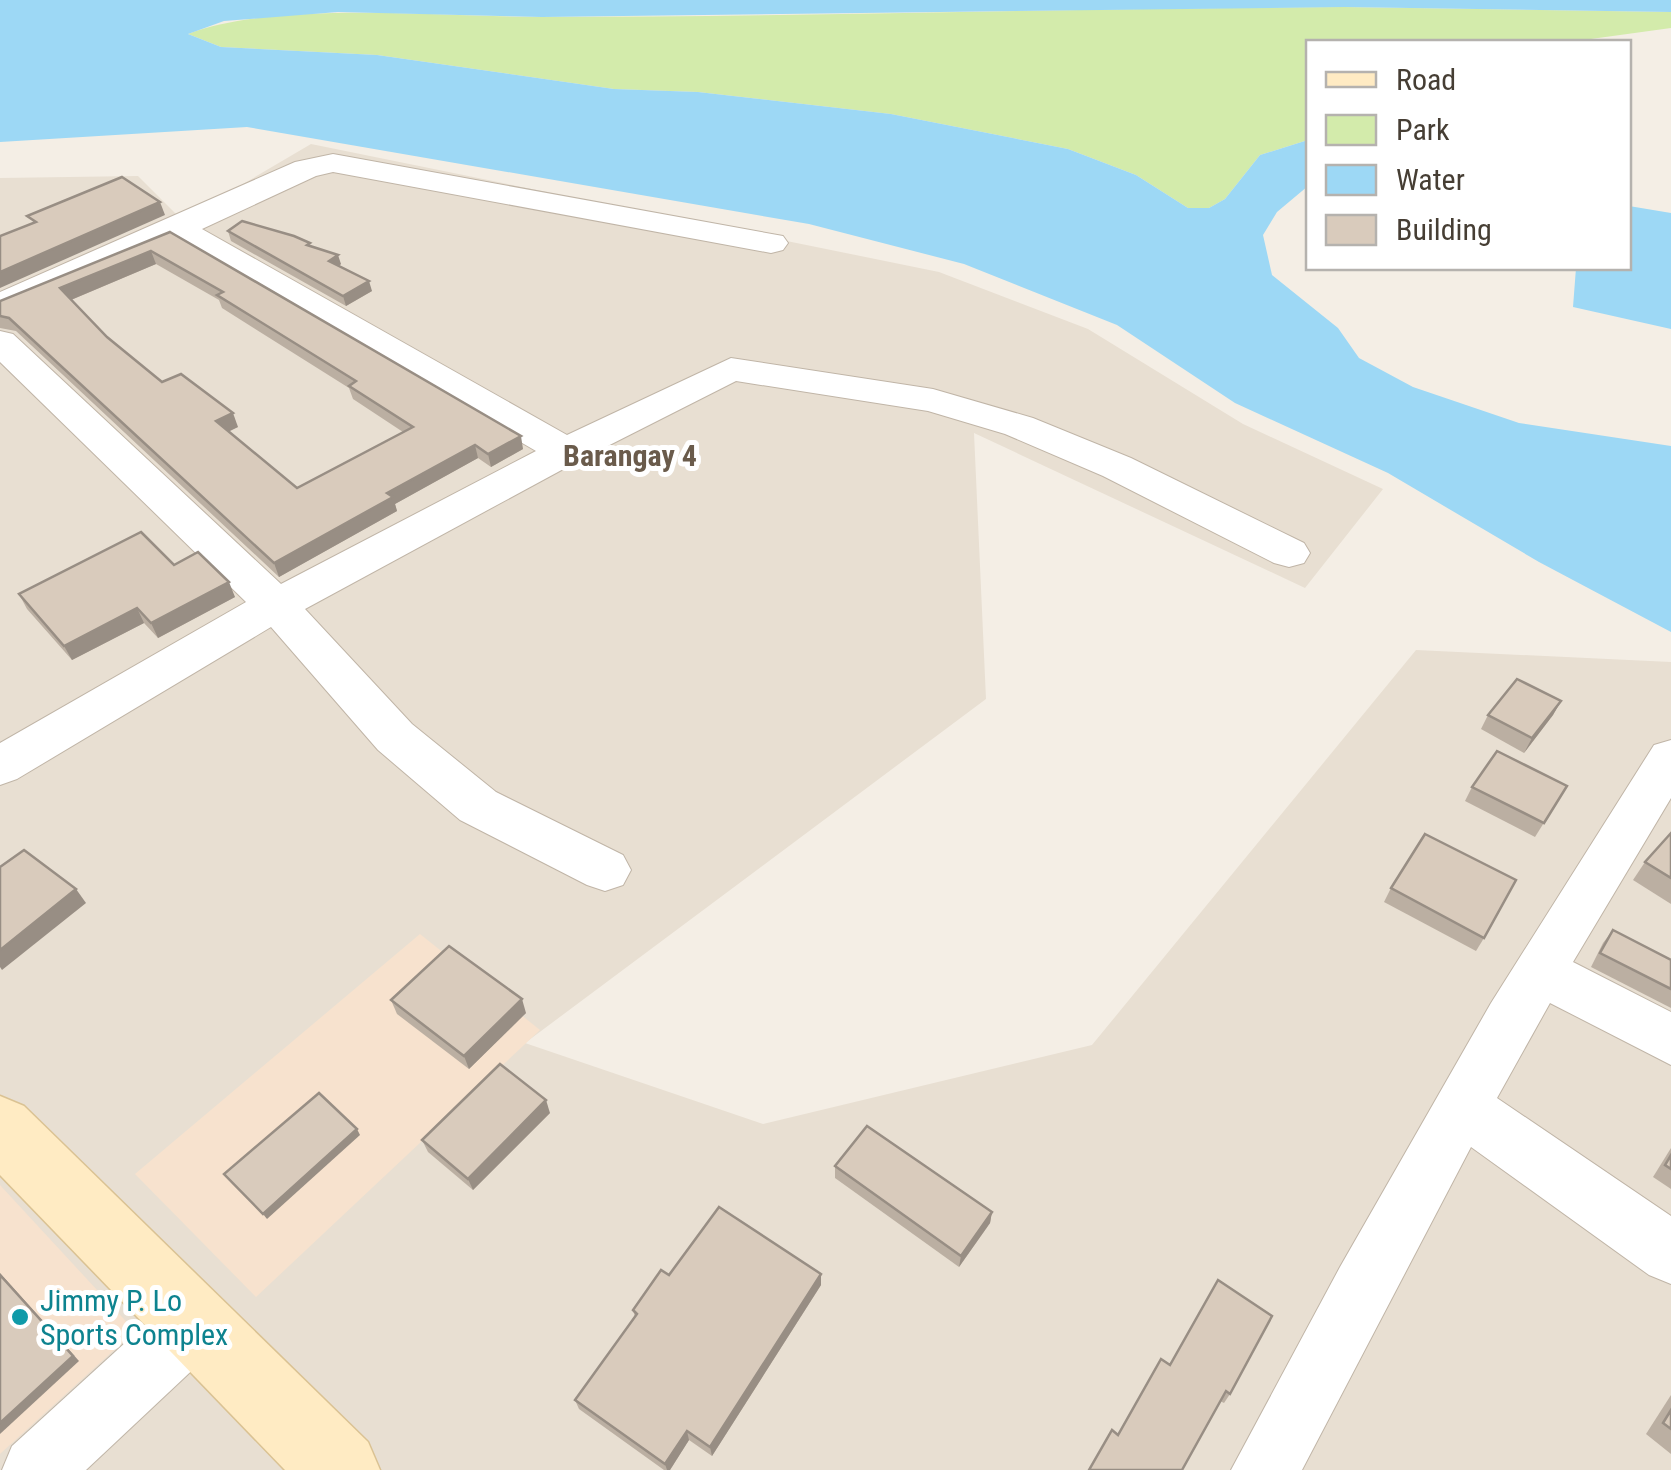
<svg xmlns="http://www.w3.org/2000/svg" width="1671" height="1470" font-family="'Roboto Condensed',sans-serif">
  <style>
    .residential { fill: #e8dfd2 }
    .commercial { fill: #f7e2ce }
    .green { fill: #d3ebab }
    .water { fill: #9dd8f5 }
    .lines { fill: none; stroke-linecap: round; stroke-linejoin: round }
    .street-casing { stroke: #c0b5a7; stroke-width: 2 }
    .secondary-casing { stroke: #dac293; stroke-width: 3 }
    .street { fill: #fff; fill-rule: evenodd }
    .secondary { fill: #ffebc3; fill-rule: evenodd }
    .wall { fill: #bbafa2; fill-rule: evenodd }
    .shaded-wall { fill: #988e84 }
    .building { fill: #d9cbbc; stroke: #988e84; stroke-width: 2.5; fill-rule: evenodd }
    .culture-dot { fill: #0f9aa8; stroke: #fff; stroke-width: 4 }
    .labels { text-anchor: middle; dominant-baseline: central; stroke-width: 10; stroke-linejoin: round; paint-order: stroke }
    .quarter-label { font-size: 30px; font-weight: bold; fill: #6a5b4b; stroke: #fff }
    .near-culture-label { font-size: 30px; fill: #0d838f; stroke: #fff; text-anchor: start }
  </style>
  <rect width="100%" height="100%" fill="#f4eee5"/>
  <polygon class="residential" points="311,144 939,272 1088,329 1243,424 1383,489 1305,588 974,433 986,699 525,1043 763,1124 1092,1045 1416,650 1671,662 1671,1470 0,1470 0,178 138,176 182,220"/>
  <g class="commercial">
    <polygon points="420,934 540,1030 256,1297 135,1174"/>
    <polygon points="0,1185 135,1331 0,1454"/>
  </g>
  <path class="green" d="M1344,7L1671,12V28L1569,42H1308V140L1260,155L1225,199L1209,208H1188L1136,175L1068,149L891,114L698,92L614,89L377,55L221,47L188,34C277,0 442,17 541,17C809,17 1076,8 1344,7Z"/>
  <g class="water">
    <polygon points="0,0 1671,0 1671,12 1344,7 542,17 338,12 224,21 188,34 221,47 377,55 614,89 698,92 891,114 1068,149 1136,175 1188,208 1209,208 1225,199 1260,155 1308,140 1308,186 1277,212 1263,235 1272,275 1338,328 1359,358 1413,387 1519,423 1671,446 1671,632 1539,562 1388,473 1235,403 1117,325 964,264 809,224 247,127 0,142"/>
    <polygon points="1629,206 1671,213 1671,329 1573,307 1576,268 1628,268"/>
  </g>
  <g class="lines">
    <g class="street-casing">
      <g id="street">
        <polygon points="333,154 783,236 788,243 783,250 771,253 333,172 316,176 202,229 567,435 731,358 933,389 1033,418 1131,458 1304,543 1310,553 1304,563 1289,567 1274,563 1103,476 1005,434 928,411 736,381 580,460 305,609 412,724 496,792 623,855 631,870 623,885 605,891 587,885 460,820 378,750 271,627 17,779 0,785 0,743 246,602 0,362 0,331 13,334 281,584 536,451 175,241 0,316 0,292 295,162"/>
        <polygon points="1671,740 1671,798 1573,962 1671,1012 1671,1065 1550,1003 1497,1098 1671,1216 1671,1284 1649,1275 1471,1147 1302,1470 1231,1470 1340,1267 1491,1003 1654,745"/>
        <polygon points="195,1291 218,1300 227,1323 218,1346 86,1470 2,1470 12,1446 172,1300"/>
      </g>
    </g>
    <g class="secondary-casing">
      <polygon id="secondary" points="0,1096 24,1106 368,1442 380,1470 285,1470 0,1175"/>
    </g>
    <use href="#street" class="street"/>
    <use href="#secondary" class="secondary"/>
  </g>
  <g class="wall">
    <polygon points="228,231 311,247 341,264 339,266 372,291 346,306 231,241"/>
    <path d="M170,232L523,449L491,467L478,458L395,504L397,511L279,577L16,331L0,328V316ZM156,264L219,300L222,308L349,388L353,399L403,432L297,488L228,431L238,427L162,382L107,337L71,300Z"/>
    <polygon points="174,565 235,597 158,638 144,623 72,660 27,609 19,594"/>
    <polygon points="1561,701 1553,715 1524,753 1481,729 1488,715"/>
    <polygon points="1567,786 1535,837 1465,801 1472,787"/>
    <polygon points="1671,833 1671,904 1633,880 1645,862"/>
    <polygon points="1391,888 1484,938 1476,951 1384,902"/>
    <polygon points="1613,930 1671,960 1671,1008 1591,967 1603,943"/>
    <polygon points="391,1000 526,1013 469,1069 397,1014"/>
    <polygon points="550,1113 473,1190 428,1152 422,1140"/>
    <polygon points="1671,1148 1671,1189 1653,1177"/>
    <polygon points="835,1166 992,1212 990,1223 959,1267 835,1178"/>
    <polygon points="821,1274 821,1285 712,1456 689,1440 670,1470 664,1470 579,1409 575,1400 635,1317 633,1310 669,1275"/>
    <polygon points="1170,1365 1230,1394 1224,1403 1220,1401 1118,1435"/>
    <polygon points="1671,1395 1671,1454 1646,1434"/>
  </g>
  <g class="shaded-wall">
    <polygon points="160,202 165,215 0,288 0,272"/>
    <polygon points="151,251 156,264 66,302 60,288"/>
    <polygon points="338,255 341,264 332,271 329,261"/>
    <polygon points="369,281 372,291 346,306 343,296"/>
    <polygon points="233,413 238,427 222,435 216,421"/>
    <polygon points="521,436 523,449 491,467 488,454"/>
    <polygon points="475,445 478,458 395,504 397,511 279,577 274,563 387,493"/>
    <polygon points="229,582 235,597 158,638 151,623"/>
    <polygon points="137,608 144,623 72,660 64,646"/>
    <polygon points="1561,701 1553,715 1524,753 1532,738"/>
    <polygon points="76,889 86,903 2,970 0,967 0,950"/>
    <polygon points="522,999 526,1013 469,1069 464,1056"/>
    <polygon points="546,1100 550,1113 473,1190 468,1179"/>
    <polygon points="357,1129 360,1135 267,1219 263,1214"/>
    <polygon points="992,1212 990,1223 959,1267 961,1256"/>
    <polygon points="0,1273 79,1361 0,1434"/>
    <polygon points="821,1274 821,1285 712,1456 710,1447"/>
    <polygon points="687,1431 689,1440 670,1470 667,1470 665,1464"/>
  </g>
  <g class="building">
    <polygon points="122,177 160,202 0,272 0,236 36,222 27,216"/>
    <polygon points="242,221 294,236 310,243 307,245 338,255 329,261 369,281 343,296 228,231"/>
    <path d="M170,232L521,436L488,454L475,445L387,493L393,497L274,563L9,318L0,316V301ZM151,251L223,292L217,295L356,381L349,386L413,427L297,488L216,421L233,413L181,374L162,382L107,337L60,288Z"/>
    <polygon points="141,532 174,565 198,552 229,582 151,623 137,608 64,646 19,594"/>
    <polygon points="1517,679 1561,701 1532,738 1488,715"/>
    <polygon points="1497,751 1567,786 1544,823 1472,787"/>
    <polygon points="1671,833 1671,878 1645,862"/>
    <polygon points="1425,834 1516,880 1484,938 1391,888"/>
    <polygon points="24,850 76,889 0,950 0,867"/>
    <polygon points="1613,930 1671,960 1671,989 1600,953"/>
    <polygon points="449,946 522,999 464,1056 391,1000"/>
    <polygon points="500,1064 546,1100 468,1179 422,1140"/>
    <polygon points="319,1093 357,1129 263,1214 224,1174"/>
    <polygon points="867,1126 992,1212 961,1256 835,1166"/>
    <polygon points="1671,1155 1671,1169 1665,1165"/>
    <polygon points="719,1207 821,1274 710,1447 687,1431 665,1464 575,1400 637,1314 633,1310 661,1270 669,1275"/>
    <polygon points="0,1275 73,1356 0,1423"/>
    <polygon points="1218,1280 1272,1316 1230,1394 1226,1391 1182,1470 1089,1470 1112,1430 1118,1435 1161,1359 1170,1365"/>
    <polygon points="1671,1410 1671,1429 1663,1423"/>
  </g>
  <circle class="culture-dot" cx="20" cy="1317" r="10"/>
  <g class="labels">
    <g class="quarter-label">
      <text x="630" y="455">Barangay 4</text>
    </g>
    <g class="near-culture-label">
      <text x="40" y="1300">Jimmy P. Lo<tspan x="40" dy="34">Sports Complex</tspan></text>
    </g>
  </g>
  <rect x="1306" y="40" width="325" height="230" fill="#ffffff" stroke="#b5b2ae" stroke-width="2.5"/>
  <rect x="1326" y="72" width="50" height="15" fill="#ffebc3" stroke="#b5b2ae" stroke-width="2.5"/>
  <text x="1396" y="90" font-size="30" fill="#463e34">Road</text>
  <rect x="1326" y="115" width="50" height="30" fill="#d3ebab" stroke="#b5b2ae" stroke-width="2.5"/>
  <text x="1396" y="140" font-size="30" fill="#463e34">Park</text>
  <rect x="1326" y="165" width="50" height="30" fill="#9dd8f5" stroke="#b5b2ae" stroke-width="2.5"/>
  <text x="1396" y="190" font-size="30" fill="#463e34">Water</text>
  <rect x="1326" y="215" width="50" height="30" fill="#d9cbbc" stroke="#b5b2ae" stroke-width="2.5"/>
  <text x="1396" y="240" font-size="30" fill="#463e34">Building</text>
</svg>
